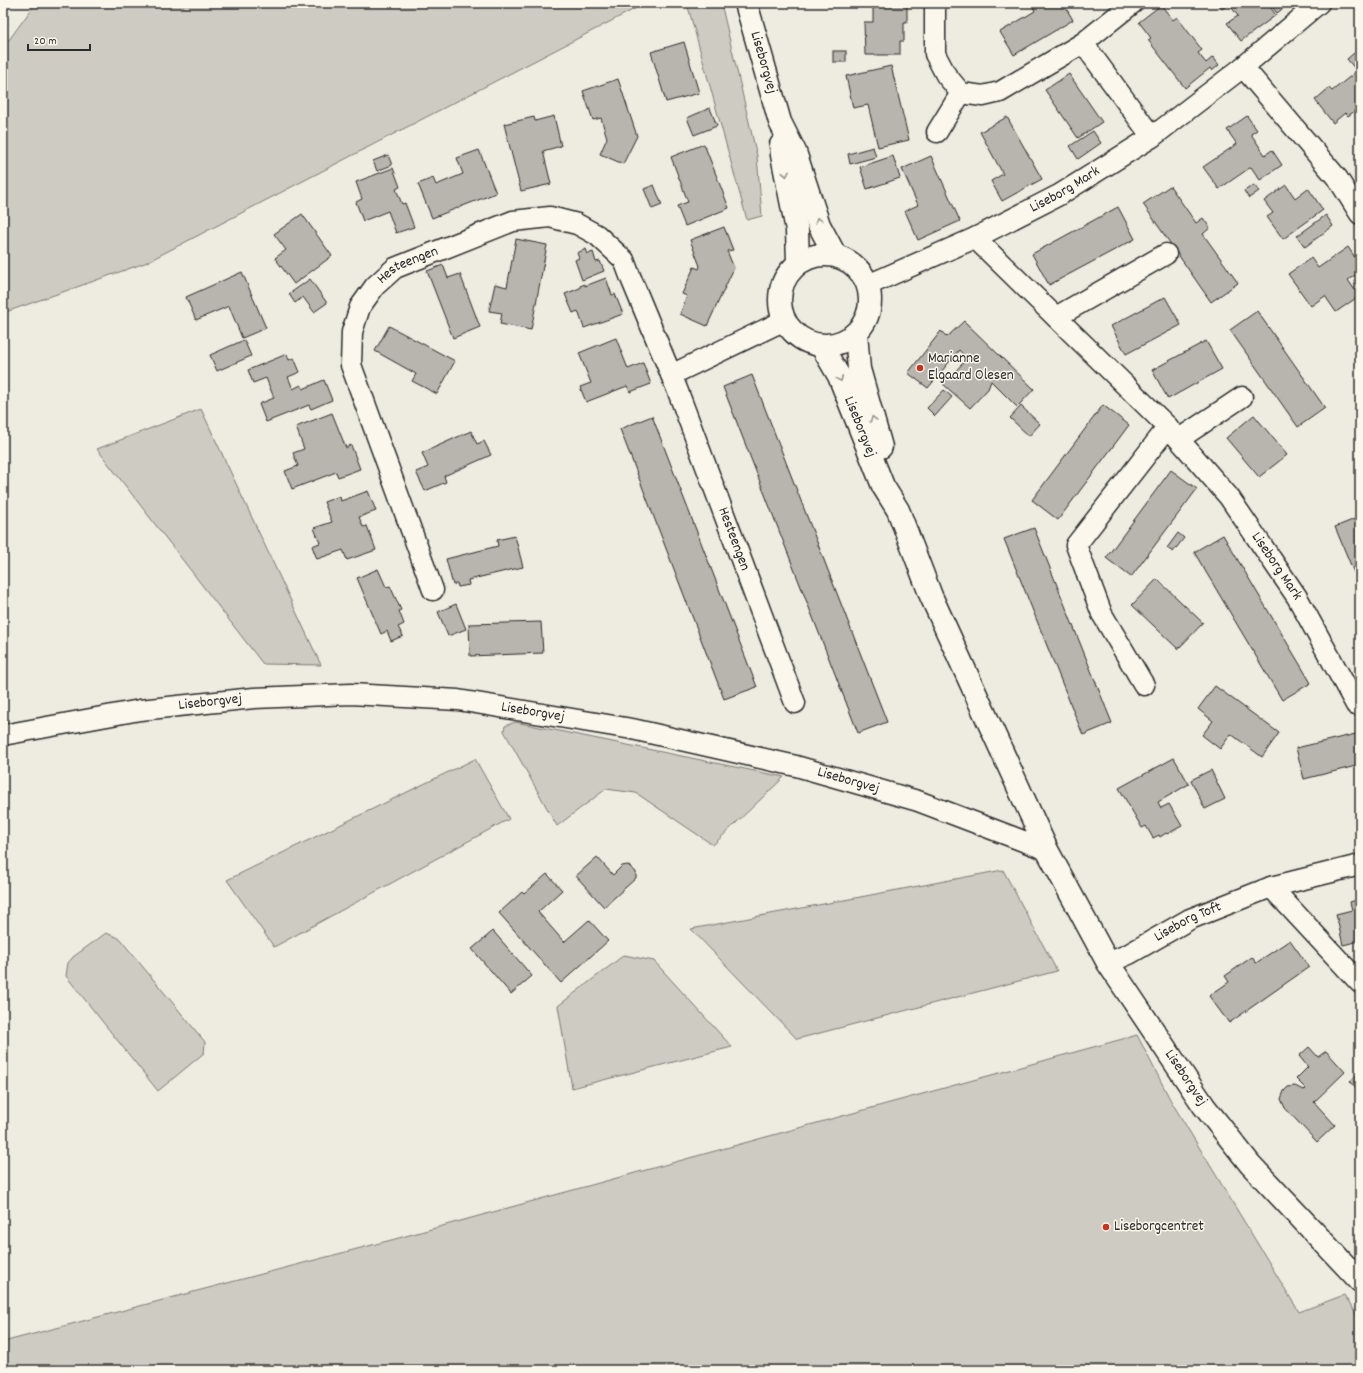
<svg xmlns="http://www.w3.org/2000/svg" width="1363" height="1373" font-family="Dekko,sans-serif">
  <style>
    .green { fill: #cecbc2; stroke: #7c7b76 }
    .building { fill: #b8b5ae; stroke: #2b2b2b }
    .lines { fill: none; stroke-linecap: round; stroke-linejoin: round }
    .minor-casing { stroke: #2b2b2b; stroke-width: 23 }
    .tertiary-casing { stroke: #2b2b2b; stroke-width: 25 }
    .minor { stroke: #fbf7ec; stroke-width: 20 }
    .tertiary { stroke: #fbf7ec; stroke-width: 22 }
    .oneway { stroke: #93918c }
    .poi-dot { fill: #c8321e; stroke: #fbf7ec; stroke-width: 1.5 }
    .labels { text-anchor: middle; dominant-baseline: central; stroke-width: 3; stroke-linejoin: round; paint-order: stroke }
    .street-label { font-size: 15px; fill: #2b2b2b; stroke: #fbf7ec }
    .poi-label { font-size: 15px; fill: #2b2b2b; stroke: #fbf7ec; text-anchor: start }
  </style>
  <rect width="100%" height="100%" fill="#eeebe0"/>
  <filter id="ink" filterUnits="userSpaceOnUse"><feTurbulence type="fractalNoise" baseFrequency=".025" numOctaves="2"/><feDisplacementMap in="SourceGraphic" scale="8" xChannelSelector="R" yChannelSelector="G"/><feConvolveMatrix kernelMatrix="1 2 1 2 8 2 1 2 1" color-interpolation-filters="sRGB"/></filter>
  <g filter="url(#ink)">
    <g class="green">
      <polygon points="36,3 646,3 145,263 3,313 3,48"/>
      <polygon points="687,3 721,3 757,156 762,216 747,220"/>
      <polygon points="201,409 321,665 263,664 97,449"/>
      <polygon points="515,722 784,777 713,845 636,793 606,789 557,826 504,731 505,726"/>
      <polygon points="475,759 509,819 274,947 227,880"/>
      <polygon points="1003,870 1057,971 797,1039 691,929"/>
      <polygon points="106,933 119,938 205,1042 204,1053 158,1091 66,976 68,963 73,957"/>
      <polygon points="624,955 654,961 732,1047 572,1088 558,1006"/>
      <polygon points="1137,1035 1171,1101 1299,1312 1344,1295 1360,1321 1360,1370 3,1370 3,1342 395,1239"/>
    </g>
    <g class="building">
      <polygon points="873,3 907,3 907,22 904,22 904,41 900,41 900,55 865,55 864,22 873,22"/>
      <polygon points="1031,3 1063,3 1073,20 1014,55 1000,32 1035,11"/>
      <polygon points="1217,3 1267,3 1276,15 1241,41 1227,23 1238,16 1229,4 1222,9"/>
      <polygon points="1271,3 1282,3 1285,7 1277,13 1270,4"/>
      <polygon points="1161,5 1173,20 1177,17 1202,50 1198,53 1206,63 1213,57 1219,65 1212,71 1210,68 1185,88 1148,40 1151,38 1139,22"/>
      <polygon points="684,42 699,93 666,102 651,52"/>
      <polygon points="1360,48 1360,107 1348,116 1345,113 1333,123 1315,100 1329,88 1332,91 1357,71 1347,59"/>
      <rect x="833" y="51" width="13" height="11"/>
      <polygon points="891,66 909,140 878,147 868,105 853,108 846,76"/>
      <polygon points="1069,74 1102,122 1078,138 1045,90"/>
      <polygon points="618,79 637,136 623,164 600,154 607,138 601,118 593,120 583,91"/>
      <polygon points="710,108 717,126 694,135 687,118"/>
      <polygon points="554,116 561,146 543,151 551,184 521,191 504,124 534,117 535,121"/>
      <polygon points="1247,116 1257,130 1251,134 1265,155 1272,150 1282,165 1260,180 1251,167 1219,189 1203,167 1237,144 1227,130"/>
      <polygon points="1007,117 1042,179 1002,201 991,181 1003,174 980,132"/>
      <polygon points="1093,131 1101,143 1078,159 1070,146"/>
      <polygon points="704,144 729,208 685,226 677,206 688,202 671,157"/>
      <polygon points="873,147 876,157 850,164 848,154"/>
      <polygon points="479,150 496,193 432,218 418,184 433,178 436,185 463,174 457,158"/>
      <polygon points="388,155 392,165 377,171 373,161"/>
      <polygon points="893,156 900,178 867,189 860,167"/>
      <polygon points="931,156 960,221 918,240 905,211 918,205 902,169"/>
      <polygon points="393,168 400,187 396,189 402,204 405,203 414,227 396,233 388,211 363,221 356,202 362,199 356,182"/>
      <polygon points="654,185 662,205 652,209 644,189"/>
      <polygon points="1254,185 1259,191 1249,198 1244,191"/>
      <polygon points="1286,185 1295,198 1308,188 1323,210 1283,239 1267,217 1273,213 1264,201"/>
      <polygon points="1170,186 1196,223 1203,218 1210,228 1203,234 1238,283 1211,302 1143,204"/>
      <polygon points="1118,207 1135,239 1049,285 1032,254"/>
      <polygon points="302,214 332,256 294,284 275,258 286,250 274,234"/>
      <polygon points="1326,215 1333,226 1305,247 1297,236"/>
      <polygon points="724,227 733,250 727,251 734,268 707,326 680,314 687,296 682,294 694,267 699,269 700,266 690,240"/>
      <polygon points="516,239 547,245 531,330 500,324 502,313 489,311 495,284 507,287"/>
      <polygon points="1348,247 1360,265 1360,272 1348,280 1359,296 1336,312 1325,296 1311,306 1288,274 1311,258 1318,268"/>
      <polygon points="586,249 588,254 593,252 596,262 600,261 604,271 582,280 575,260 579,258 577,253"/>
      <polygon points="443,265 448,278 460,274 480,327 453,338 427,271"/>
      <polygon points="242,272 266,328 242,338 229,306 196,320 186,297"/>
      <polygon points="606,278 612,295 615,294 623,314 584,328 578,311 573,313 565,294 580,288 580,286 585,284 585,286"/>
      <polygon points="310,279 327,303 314,312 303,297 295,303 289,294"/>
      <polygon points="1165,297 1181,325 1126,354 1111,326"/>
      <polygon points="1257,311 1325,408 1298,427 1230,330"/>
      <polygon points="964,321 1034,389 1017,407 991,381 988,389 970,408 943,384 967,359 959,350 928,388 908,373 941,331 947,337"/>
      <polygon points="389,326 455,361 437,394 412,381 416,374 375,351"/>
      <polygon points="616,338 628,369 643,363 651,384 630,392 627,386 586,402 580,387 591,383 579,353"/>
      <polygon points="244,340 251,356 217,371 210,355"/>
      <polygon points="1206,341 1222,369 1168,399 1152,370"/>
      <polygon points="287,354 289,360 294,358 300,372 288,377 293,389 301,385 303,389 324,380 332,400 311,409 309,405 266,422 259,404 274,398 266,378 253,383 248,370"/>
      <polygon points="752,375 887,722 858,733 723,387"/>
      <polygon points="944,390 952,397 935,416 927,408"/>
      <polygon points="1103,405 1129,425 1058,520 1032,500"/>
      <polygon points="1021,406 1040,424 1029,436 1010,418"/>
      <polygon points="332,413 346,448 351,445 360,469 338,477 336,472 292,489 285,471 298,466 293,453 304,449 296,427"/>
      <polygon points="1254,415 1287,455 1259,477 1226,438"/>
      <polygon points="652,416 757,687 724,699 620,429"/>
      <polygon points="471,431 477,444 484,441 491,455 444,476 446,482 425,491 416,472 428,467 422,453"/>
      <polygon points="1171,470 1197,489 1131,577 1106,558"/>
      <polygon points="368,491 376,511 359,517 363,527 367,526 376,550 347,560 343,550 317,559 312,546 320,543 314,528 332,522 324,502 340,496 341,501"/>
      <polygon points="1360,517 1360,587 1335,527"/>
      <polygon points="1034,528 1112,723 1083,735 1004,539"/>
      <polygon points="1178,533 1184,538 1173,552 1167,548"/>
      <polygon points="1223,535 1311,683 1282,700 1194,552"/>
      <polygon points="515,536 523,567 468,580 469,585 458,587 457,583 453,585 446,559 498,546 497,540"/>
      <polygon points="378,569 386,587 390,586 401,610 399,611 404,624 398,627 403,636 391,641 387,631 381,634 357,578"/>
      <polygon points="1157,579 1203,623 1178,649 1132,605"/>
      <polygon points="456,604 466,629 448,636 438,612"/>
      <polygon points="541,622 543,653 470,656 469,624"/>
      <polygon points="1215,686 1279,733 1262,757 1231,734 1220,749 1202,735 1213,721 1198,709"/>
      <polygon points="1360,733 1360,765 1304,779 1296,748"/>
      <polygon points="1174,758 1189,784 1158,802 1161,808 1169,804 1182,826 1167,834 1166,833 1160,837 1159,835 1153,838 1146,826 1142,828 1119,788"/>
      <polygon points="1211,770 1225,799 1205,809 1191,780"/>
      <polygon points="597,857 613,875 622,866 628,865 636,872 636,878 604,907 576,876"/>
      <polygon points="547,874 562,890 538,912 564,942 589,920 608,941 561,983 499,913 522,892 524,894"/>
      <polygon points="1360,899 1360,941 1343,945 1336,914 1352,910 1350,902"/>
      <polygon points="493,931 532,976 511,994 472,949"/>
      <polygon points="1290,940 1309,967 1229,1023 1209,996 1229,982 1225,976 1252,957 1256,963"/>
      <polygon points="1309,1047 1318,1057 1326,1051 1345,1072 1314,1102 1335,1125 1317,1142 1285,1108 1281,1099 1284,1091 1288,1087 1295,1086 1303,1090 1306,1089 1296,1079 1308,1067 1299,1056"/>
      <polygon points="1360,1072 1360,1092 1350,1081"/>
    </g>
    <g class="lines">
      <g class="minor-casing">
        <g id="minor">
          <polyline points="935,3 935,54 946,75 961,93 983,96 1000,92 1083,43 1133,3"/>
          <polyline points="1083,43 1152,137"/>
          <polyline points="1243,67 1338,179 1360,214"/>
          <polyline points="937,132 961,93"/>
          <path id="s1" d="M975,238L1168,427L1229,497L1297,597L1356,705"/>
          <path id="s2" d="M868,285L975,238L1059,195L1152,137L1243,67L1319,3"/>
          <polyline points="1056,317 1166,254"/>
          <polyline points="671,375 785,320"/>
          <polyline points="1179,439 1242,397"/>
          <path id="s3" d="M433,590L351,365L352,332L360,307L375,286L395,268L513,221L550,217L577,224L597,235L624,260L630,276L677,389L795,703"/>
          <polyline points="1144,685 1102,614 1076,545 1168,427"/>
          <path id="s4" d="M3,735L140,710L254,698L351,694L458,700L632,729L796,766L918,801L1047,850"/>
          <polyline points="1271,887 1360,865"/>
          <path id="s5" d="M1108,963L1129,954L1190,919L1271,887L1360,983"/>
        </g>
      </g>
      <g class="tertiary-casing">
        <g id="tertiary">
          <path id="s6" d="M746,3L780,122L795,152L819,225L835,255"/>
          <polyline points="781,145 782,155 797,230 798,263"/>
          <circle cx="825" cy="300" r="45"/>
          <polyline points="856,333 859,369 881,447"/>
          <path id="s7" d="M821,345L839,376L883,486L898,510L931,596L1047,850L1108,963L1204,1106L1250,1164L1360,1281"/>
        </g>
      </g>
      <use href="#minor" class="minor"/>
      <use href="#tertiary" class="tertiary"/>
    </g>
    <defs><path id="oneway-chevron" d="M-2-3.5L2.5 0L-2 3.5" fill="none" stroke-width="1.6" stroke-linecap="round" stroke-linejoin="round"/></defs>
    <g class="oneway">
      <use href="#oneway-chevron" transform="translate(786 174) rotate(79)"/>
      <use href="#oneway-chevron" transform="translate(818 220) rotate(-110)"/>
      <use href="#oneway-chevron" transform="translate(840 379) rotate(66)"/>
      <use href="#oneway-chevron" transform="translate(873 419) rotate(-105)"/>
    </g>
  </g>
  <g class="poi-dot">
    <circle cx="920" cy="368" r="4"/>
    <circle cx="1106" cy="1227" r="4"/>
  </g>
  <g class="labels">
    <g class="street-label">
      <text stroke="none"><textPath href="#s6" startOffset="62">Liseborgvej</textPath></text>
      <text stroke="none"><textPath href="#s2" startOffset="219">Liseborg Mark</textPath></text>
      <text stroke="none"><textPath href="#s3" startOffset="364">Hesteengen</textPath></text>
      <text stroke="none"><textPath href="#s7" startOffset="91">Liseborgvej</textPath></text>
      <text stroke="none"><textPath href="#s3" startOffset="903">Hesteengen</textPath></text>
      <text stroke="none"><textPath href="#s1" startOffset="447">Liseborg Mark</textPath></text>
      <text stroke="none"><textPath href="#s4" startOffset="210">Liseborgvej</textPath></text>
      <text stroke="none"><textPath href="#s4" startOffset="534">Liseborgvej</textPath></text>
      <text stroke="none"><textPath href="#s4" startOffset="857">Liseborgvej</textPath></text>
      <text stroke="none"><textPath href="#s5" startOffset="90">Liseborg Toft</textPath></text>
      <text stroke="none"><textPath href="#s7" startOffset="821">Liseborgvej</textPath></text>
    </g>
    <g class="poi-label">
      <text x="928" y="359">Marianne<tspan x="928" dy="17">Elgaard Olesen</tspan></text>
      <text x="1114" y="1227">Liseborgcentret</text>
    </g>
  </g>
  <rect width="1363" height="1373" fill="none" stroke="#fbf7ec" stroke-width="16"/>
  <rect x="8" y="8" width="1347" height="1357" fill="none" stroke="#2b2b2b" stroke-width="1.5" filter="url(#ink)"/>
  <path d="M28 44v6h62v-6" fill="none" stroke="#2b2b2b" stroke-width="2"/>
  <text x="34" y="44" font-size="12" fill="#2b2b2b" stroke="#fbf7ec" stroke-width="3" paint-order="stroke">20 m</text>
</svg>
